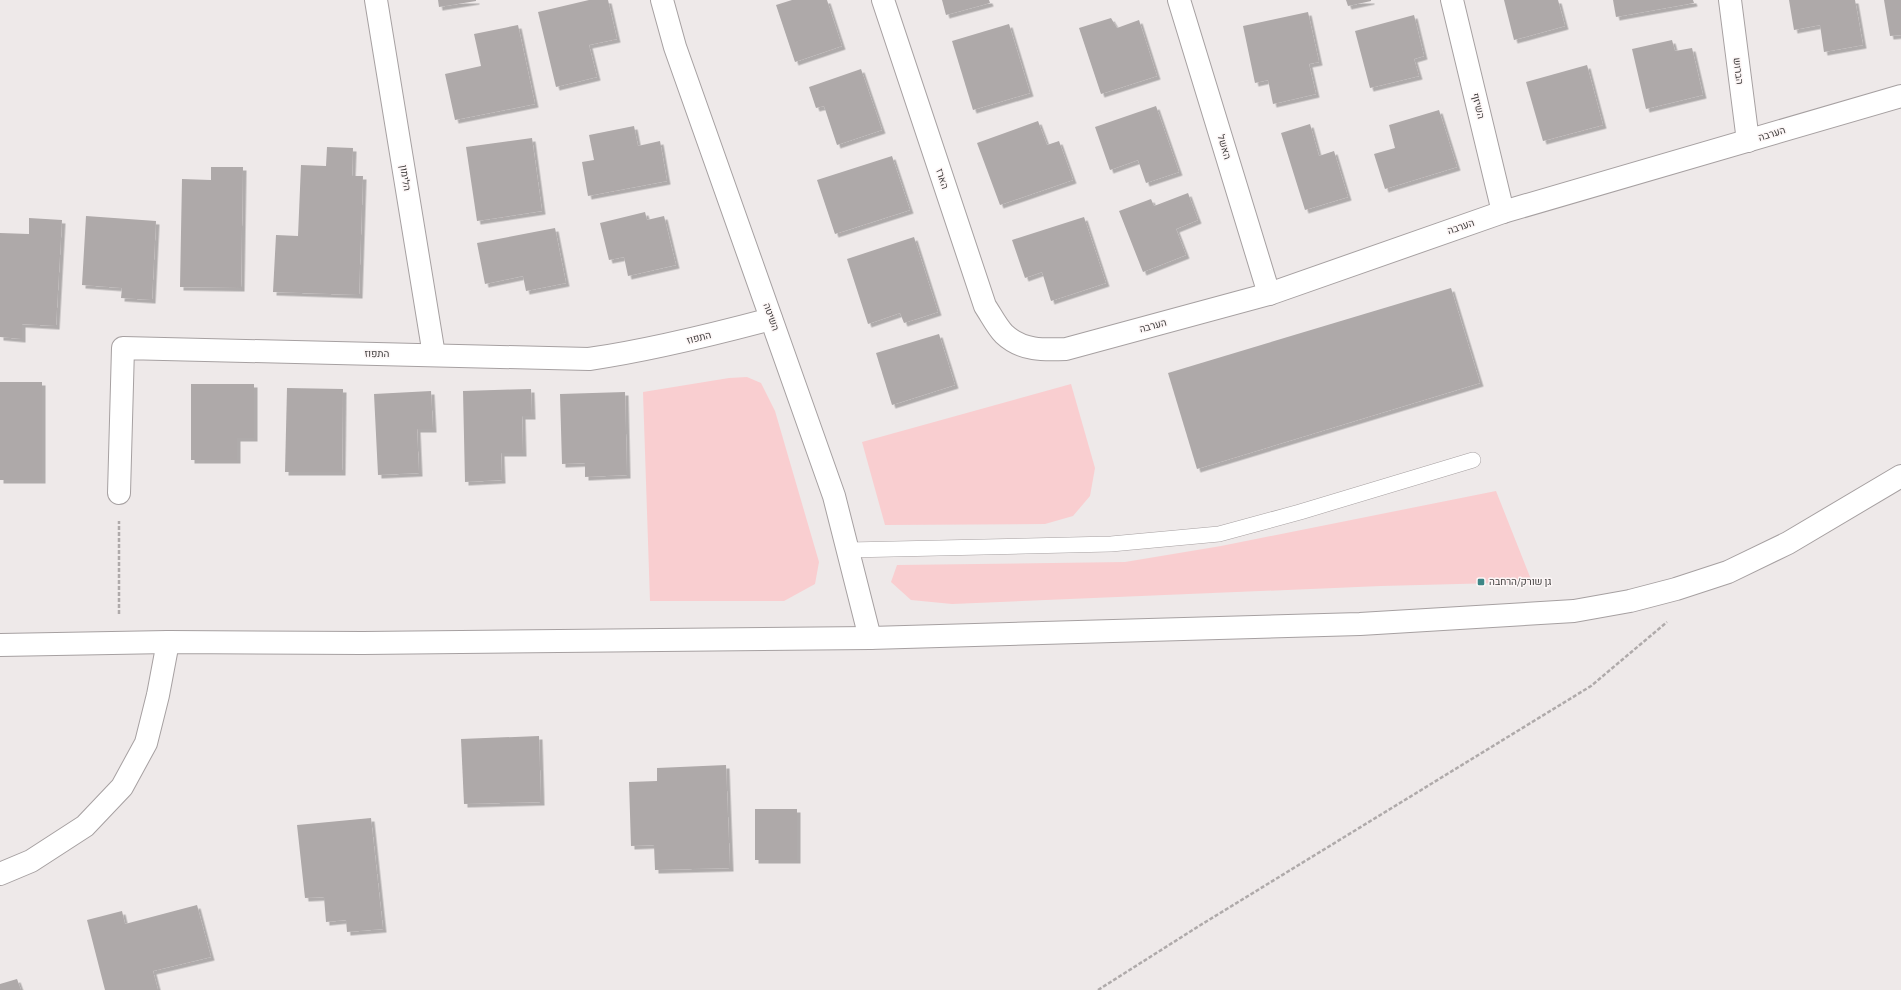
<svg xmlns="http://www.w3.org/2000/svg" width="1901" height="990" font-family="'Source Sans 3',Heebo,sans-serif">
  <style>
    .green { fill: #f9ced0 }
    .building { fill: #aea9a9; filter: url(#shadow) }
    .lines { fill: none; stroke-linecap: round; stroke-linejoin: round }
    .service-casing { stroke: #a6a0a1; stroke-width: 16 }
    .minor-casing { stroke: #a6a0a1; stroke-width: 24 }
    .tertiary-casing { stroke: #a6a0a1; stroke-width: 24 }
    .path { stroke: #afaaaa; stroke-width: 2.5; stroke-dasharray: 4 2; stroke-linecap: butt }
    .service { stroke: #fff; stroke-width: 15 }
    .minor { stroke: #fff; stroke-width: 22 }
    .tertiary { stroke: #fff; stroke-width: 22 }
    .poi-dot { fill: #3e8686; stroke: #fcf6f6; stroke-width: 1.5 }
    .labels { text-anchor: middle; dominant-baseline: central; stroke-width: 3; stroke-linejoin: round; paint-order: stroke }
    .street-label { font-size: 10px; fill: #3f3c3c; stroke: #fcf6f6 }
    .poi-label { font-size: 10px; fill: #3f3c3c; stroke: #fcf6f6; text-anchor: start }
  </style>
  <defs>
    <filter id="shadow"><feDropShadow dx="3.5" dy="3.5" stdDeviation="0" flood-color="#0004"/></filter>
  </defs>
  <rect width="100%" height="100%" fill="#eee9e9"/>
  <g class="green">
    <polygon points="747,377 761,383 775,411 819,562 815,584 784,601 650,601 643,392 729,378"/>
    <polygon points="1071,384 1095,468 1090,496 1073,516 1045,524 885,525 862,442"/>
    <polygon points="1496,491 1532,582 1381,586 952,604 911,600 891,582 897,565 1125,562 1221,546"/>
  </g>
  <g class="building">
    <polygon points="438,0 476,0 476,1 439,7"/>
    <polygon points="589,0 608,0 617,39 589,45 597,77 556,87 538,12"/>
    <polygon points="792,0 827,0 842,46 795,62 776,5"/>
    <polygon points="942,0 989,0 990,3 946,15"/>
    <polygon points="1346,0 1371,0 1371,1 1348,6"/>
    <polygon points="1504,0 1558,0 1565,26 1514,40"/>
    <polygon points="1613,0 1693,0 1694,3 1616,17"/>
    <polygon points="1789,0 1855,0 1863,45 1824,52 1820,25 1794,30"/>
    <polygon points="1884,0 1901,0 1901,35 1890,36"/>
    <polygon points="1308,12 1319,62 1309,64 1316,94 1273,104 1268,80 1255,83 1243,26"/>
    <polygon points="1414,15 1424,56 1414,59 1419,76 1370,88 1355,31"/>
    <polygon points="1111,18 1117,28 1139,20 1157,76 1101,94 1079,28"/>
    <polygon points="1009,24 1030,93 973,110 952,41"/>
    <polygon points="518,25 535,104 455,120 445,74 481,66 474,34"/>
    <polygon points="1672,40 1675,51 1692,48 1703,95 1646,109 1632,49"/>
    <polygon points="1587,65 1603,125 1543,141 1526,82"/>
    <polygon points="861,69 882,130 837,145 824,106 816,108 809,87"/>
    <polygon points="1156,106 1179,172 1146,183 1138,160 1110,170 1095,127"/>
    <polygon points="1439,110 1457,167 1385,189 1374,154 1395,148 1389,125"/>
    <polygon points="1038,121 1047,145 1059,141 1073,180 1000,205 977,143"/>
    <polygon points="1310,124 1319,156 1334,151 1348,197 1305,210 1281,133"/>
    <polygon points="634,126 638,146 660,141 667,181 588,196 582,162 594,160 589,135"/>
    <polygon points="532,138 542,211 477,221 466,147"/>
    <polygon points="327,147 353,148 352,176 363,176 359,295 273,292 276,235 298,236 301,165 326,166"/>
    <polygon points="892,156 910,210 835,234 817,180"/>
    <polygon points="211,167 243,167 241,288 180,287 182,179 211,180"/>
    <polygon points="1188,193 1198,220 1176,229 1186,255 1143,272 1119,211 1151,199 1154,206"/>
    <polygon points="645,212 647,220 664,216 676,265 628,276 624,257 609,260 600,223"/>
    <polygon points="86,216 156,221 152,300 121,298 122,288 82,285"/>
    <polygon points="1084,217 1106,283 1051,301 1042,272 1025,278 1012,240"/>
    <polygon points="29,218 62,220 56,326 22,324 22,339 0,337 0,233 29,234"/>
    <polygon points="555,228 566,283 526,291 523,276 485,284 477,243"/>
    <polygon points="914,237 938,312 904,323 900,313 868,324 847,259"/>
    <polygon points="1451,288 1480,383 1197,469 1168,373"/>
    <polygon points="939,334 955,385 892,405 876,353"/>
    <rect x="0" y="382" width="42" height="98"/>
    <polygon points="191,384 254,384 254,438 237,438 237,460 191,460"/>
    <polygon points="287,388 343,389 342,472 285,472"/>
    <polygon points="531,389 532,416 522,416 523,453 501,453 502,480 465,482 463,391"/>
    <polygon points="431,391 433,429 417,429 419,473 378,475 374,394"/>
    <polygon points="625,392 627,475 585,477 585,463 562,464 560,394"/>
    <polygon points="539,736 541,802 464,804 461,739"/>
    <polygon points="726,765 730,868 655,870 654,845 631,846 629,782 657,781 657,768"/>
    <rect x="755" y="809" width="42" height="51"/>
    <polygon points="371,818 383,929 347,932 346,920 326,922 324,897 305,898 297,825"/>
    <polygon points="197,905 211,957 153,971 158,990 105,990 87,920 122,911 125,924"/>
    <polygon points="17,979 21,990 0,990 0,984"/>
  </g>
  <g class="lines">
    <g class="service-casing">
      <polyline id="service" points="849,550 1111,544 1219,534 1300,512 1473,460"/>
    </g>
    <g class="minor-casing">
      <g id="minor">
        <polyline points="376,0 434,355"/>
        <polyline points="662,0 675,47 834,496 870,638"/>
        <path d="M883,0L985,306C991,315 997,327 1004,334C1022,351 1044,350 1066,349L1269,294L1503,212L1901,96"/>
        <polyline points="1179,0 1269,294"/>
        <polyline points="1452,0 1503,212"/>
        <polyline points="1730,0 1748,141"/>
        <path d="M119,493L123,348L589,359C651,350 711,335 771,319"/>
        <polyline points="0,874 31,861 85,826 122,787 146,743 158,695 168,642"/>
      </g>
    </g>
    <g class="tertiary-casing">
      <polyline id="tertiary" points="0,645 168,642 363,643 870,638 1360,624 1574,611 1630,601 1676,589 1728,572 1788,543 1901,476"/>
    </g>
    <g class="path">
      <polyline points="119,614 119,521"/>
      <polyline points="1098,990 1199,926 1591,686 1667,622"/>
    </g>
    <use href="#service" class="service"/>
    <use href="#minor" class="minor"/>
    <use href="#tertiary" class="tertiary"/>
  </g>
  <rect class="poi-dot" x="1477" y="578" width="8" height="8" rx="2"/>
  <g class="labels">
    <g class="street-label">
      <text transform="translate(1738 71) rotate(83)">הברוש</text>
      <text transform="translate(1478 106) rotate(76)">השיזף</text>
      <text transform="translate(1772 134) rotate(-17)">הערבה</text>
      <text transform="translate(1224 147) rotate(73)">האשל</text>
      <text transform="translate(405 178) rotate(81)">הלימון</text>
      <text transform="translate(942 179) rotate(72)">הארז</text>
      <text transform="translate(1461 227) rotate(-19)">הערבה</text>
      <text transform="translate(771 317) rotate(70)">השיטה</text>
      <text transform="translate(1153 326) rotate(-15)">הערבה</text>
      <text transform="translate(699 338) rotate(-14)">התפוז</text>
      <text transform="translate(377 354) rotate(1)">התפוז</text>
    </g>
    <g class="poi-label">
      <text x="1489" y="582">גן שורק/הרחבה</text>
    </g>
  </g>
</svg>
